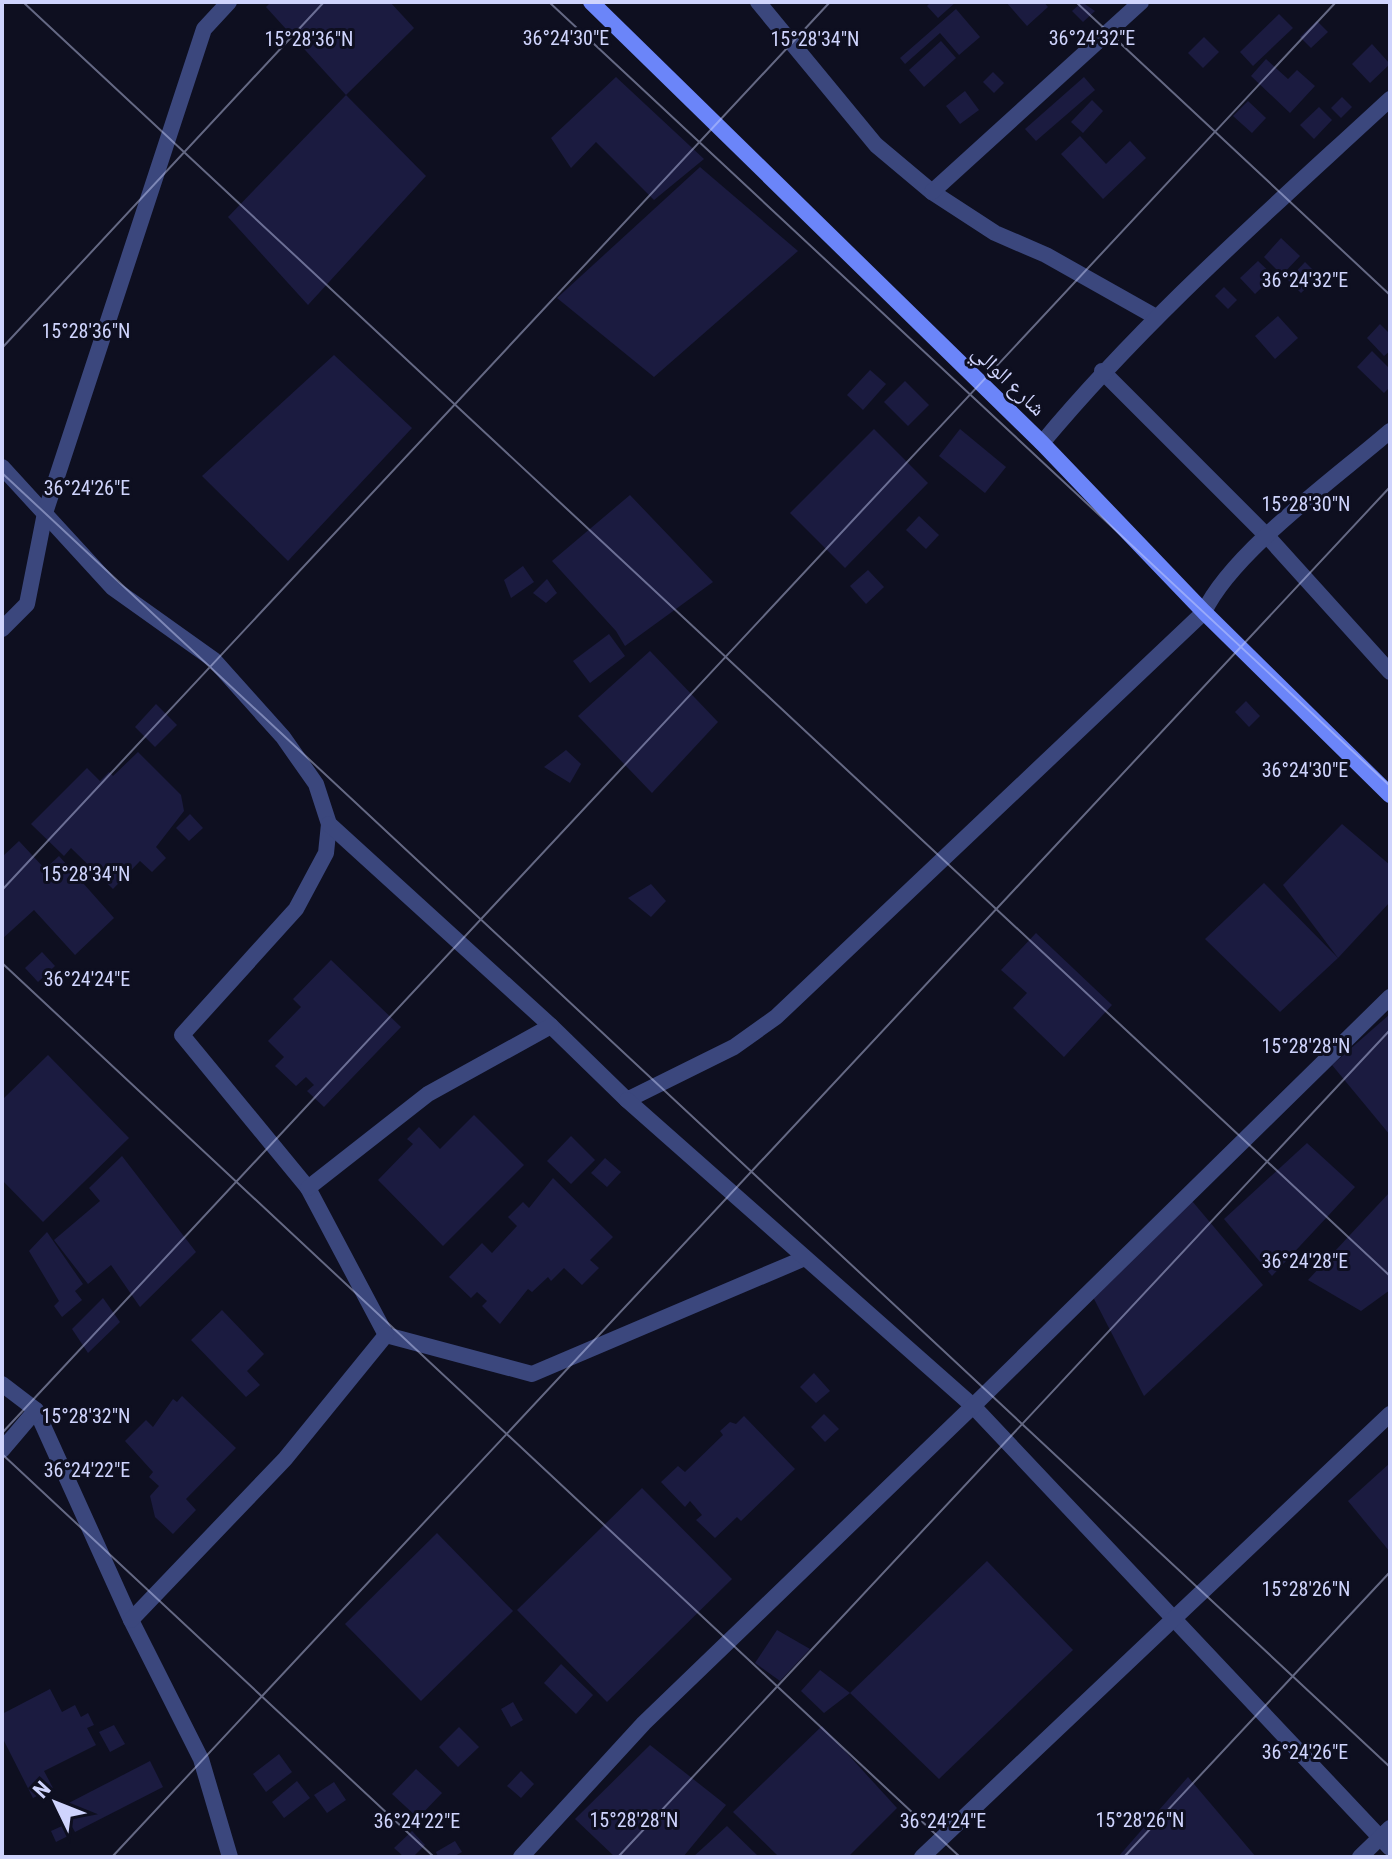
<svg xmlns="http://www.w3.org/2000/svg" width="1392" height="1859" font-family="'Roboto Condensed','Noto Naskh Arabic',sans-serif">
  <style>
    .building { fill: #1b1b40 }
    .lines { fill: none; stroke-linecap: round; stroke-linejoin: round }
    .minor { stroke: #3b477d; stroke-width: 16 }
    .secondary { stroke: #6b85f9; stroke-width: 16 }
    .ticks { fill: none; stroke: #cfd4fd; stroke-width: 2; stroke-opacity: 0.45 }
    .labels { text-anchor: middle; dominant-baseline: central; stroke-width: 6; stroke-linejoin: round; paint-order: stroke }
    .street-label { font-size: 22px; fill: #cfd4fd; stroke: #0e0f20 }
    .ticks-label { font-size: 20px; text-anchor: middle; fill: #cfd4fd; stroke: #0e0f20; stroke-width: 6; stroke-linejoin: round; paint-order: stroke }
  </style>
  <rect width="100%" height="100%" fill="#0e0f20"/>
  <g class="building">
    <polygon points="271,2 390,2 414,28 346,95 266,7"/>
    <polygon points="931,2 956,2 938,18 927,6"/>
    <polygon points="1006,2 1044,2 1048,7 1027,26"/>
    <polygon points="1082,2 1095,11 1083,22 1072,11"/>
    <polygon points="956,9 980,37 959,55 940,33 905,64 900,58"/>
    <polygon points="1279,14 1293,28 1253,66 1240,52"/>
    <polygon points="1317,21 1328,32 1311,48 1300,37"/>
    <polygon points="1204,37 1219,52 1203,68 1188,53"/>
    <polygon points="941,41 956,58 924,87 909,70"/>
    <polygon points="1372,44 1390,64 1370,83 1352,64"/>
    <polygon points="1266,59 1288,79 1297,70 1315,86 1290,113 1251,76"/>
    <polygon points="993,72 1004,83 994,93 983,82"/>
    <polygon points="616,77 704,159 654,200 596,142 571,168 551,138"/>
    <polygon points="1084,77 1095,90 1036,141 1025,129"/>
    <polygon points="965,91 979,110 960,124 946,106"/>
    <polygon points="346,95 426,176 308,305 228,217"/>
    <polygon points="1342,97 1352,107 1341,118 1331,108"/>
    <polygon points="1092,100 1103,111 1083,133 1071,122"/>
    <polygon points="1248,101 1266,118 1252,133 1233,116"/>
    <polygon points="1319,107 1332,120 1314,139 1300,125"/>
    <polygon points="1080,136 1106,164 1130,141 1146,158 1103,199 1061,154"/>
    <polygon points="700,167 798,251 654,377 557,298"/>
    <polygon points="1281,238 1300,256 1282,275 1264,257"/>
    <polygon points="1258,261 1274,276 1255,294 1240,278"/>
    <polygon points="1305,262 1319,276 1301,293 1288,280"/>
    <polygon points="1224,287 1237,300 1228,309 1215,296"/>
    <polygon points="1278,316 1298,338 1275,359 1255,336"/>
    <polygon points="1380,324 1390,334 1390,351 1384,356 1367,338"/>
    <polygon points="1372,351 1390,369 1390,387 1384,393 1357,367"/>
    <polygon points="334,355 412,428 288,561 202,476"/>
    <polygon points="870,370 886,384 863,410 847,395"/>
    <polygon points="905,381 929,405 908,426 884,402"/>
    <polygon points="874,429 928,483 845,568 790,513"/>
    <polygon points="960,429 1006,467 985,493 939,456"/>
    <polygon points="630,495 713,582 625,646 616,631 552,561"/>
    <polygon points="919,516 939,535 926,549 906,530"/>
    <polygon points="523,566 534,582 511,598 504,580"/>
    <polygon points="868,570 884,587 866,604 850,586"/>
    <polygon points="547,579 557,593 546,603 533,593"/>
    <polygon points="609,634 625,656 590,683 573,661"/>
    <polygon points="650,651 718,722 652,793 578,716"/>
    <polygon points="1246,701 1260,716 1249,727 1235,712"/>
    <polygon points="156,704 177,725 155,747 135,727"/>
    <polygon points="566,750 581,764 570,783 544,767"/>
    <polygon points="138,752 181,795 184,811 156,847 166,858 152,872 140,861 113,889 71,848 64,856 31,824 87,768 100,781 109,772 113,776"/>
    <polygon points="190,814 203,828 189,841 176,828"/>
    <polygon points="1342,824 1390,865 1390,902 1338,958 1283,885"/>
    <polygon points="19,841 45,869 59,856 114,918 75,955 34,910 2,939 2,857"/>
    <polygon points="1264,883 1338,958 1280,1012 1205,939"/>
    <polygon points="651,884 666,901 651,917 628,898"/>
    <polygon points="1036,933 1112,1005 1064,1057 1013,1008 1027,993 1001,970"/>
    <polygon points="42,952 55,966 38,982 25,968"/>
    <polygon points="331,960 401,1027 324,1107 307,1091 314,1085 306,1077 296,1086 275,1066 284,1057 268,1041 301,1007 293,999"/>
    <polygon points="1390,1014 1390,1135 1332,1065"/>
    <polygon points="48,1055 129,1138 43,1222 2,1180 2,1100"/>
    <polygon points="474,1115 524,1165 443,1246 378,1180 413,1144 407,1139 419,1127 440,1149"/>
    <polygon points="571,1136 595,1160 571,1184 547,1161"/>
    <polygon points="1307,1143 1355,1187 1272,1276 1224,1219"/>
    <polygon points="122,1156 196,1252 140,1307 111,1265 88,1284 54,1240 100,1201 89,1188"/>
    <polygon points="605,1158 621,1172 607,1187 591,1173"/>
    <polygon points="553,1178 613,1237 590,1260 599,1268 582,1285 564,1268 551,1281 548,1277 532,1292 528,1289 500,1324 482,1306 487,1301 477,1292 471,1298 449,1277 482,1243 492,1253 517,1226 508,1217 523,1202 529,1208"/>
    <polygon points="1390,1192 1390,1290 1361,1311 1308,1280"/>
    <polygon points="1192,1201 1263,1285 1144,1396 1092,1295"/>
    <polygon points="47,1232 83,1284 75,1291 82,1300 62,1317 54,1306 59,1301 29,1251"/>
    <polygon points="103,1298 120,1322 88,1353 72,1329"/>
    <polygon points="222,1310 264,1354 247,1371 260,1385 246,1397 191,1340"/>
    <polygon points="814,1373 830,1391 816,1403 800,1387"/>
    <polygon points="182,1396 236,1448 186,1499 196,1510 173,1534 155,1517 150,1496 159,1486 149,1477 153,1472 125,1441 146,1420 153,1427 173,1399 177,1402"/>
    <polygon points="824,1414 839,1429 825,1442 811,1427"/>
    <polygon points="744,1416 795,1469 741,1521 737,1517 715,1538 696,1520 702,1515 690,1501 685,1507 661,1482 678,1466 685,1472 723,1435 720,1431 730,1422 736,1424"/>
    <polygon points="1390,1463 1390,1552 1348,1501"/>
    <polygon points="642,1488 732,1579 607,1702 517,1610"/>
    <polygon points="437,1533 513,1611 421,1701 345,1624"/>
    <polygon points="987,1561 1073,1650 939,1779 850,1693"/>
    <polygon points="777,1630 810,1649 780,1681 755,1663"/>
    <polygon points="561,1664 593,1695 576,1714 544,1683"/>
    <polygon points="820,1670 850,1693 824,1713 801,1691"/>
    <polygon points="50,1689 62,1712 75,1705 81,1717 88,1713 94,1725 87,1728 96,1745 44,1771 53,1788 33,1798 2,1737 2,1714"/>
    <polygon points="513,1702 523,1720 511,1727 501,1709"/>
    <polygon points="114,1725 125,1744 110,1752 99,1732"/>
    <polygon points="822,1726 897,1808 848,1857 779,1857 733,1812"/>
    <polygon points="459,1727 479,1747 458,1767 439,1747"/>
    <polygon points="650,1745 726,1805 683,1857 615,1857 575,1819"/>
    <polygon points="279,1754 292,1772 266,1792 253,1774"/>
    <polygon points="150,1761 163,1787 75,1832 61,1807"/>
    <polygon points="416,1769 442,1793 418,1818 392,1794"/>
    <polygon points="521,1771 534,1784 521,1798 507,1786"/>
    <polygon points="1188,1777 1256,1857 1118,1857"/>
    <polygon points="297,1781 310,1798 284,1818 272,1802"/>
    <polygon points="334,1782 346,1800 327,1813 314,1795"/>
    <polygon points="62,1826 68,1836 56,1842 51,1831"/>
    <polygon points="727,1826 759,1857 693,1857"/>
    <polygon points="412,1831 425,1845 413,1857 404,1857 394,1848"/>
    <polygon points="455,1841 462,1852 453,1857 438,1857 436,1852"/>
  </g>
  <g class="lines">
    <g class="minor">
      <polyline points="758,2 876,145 932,192 995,233 1046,255 1156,317"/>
      <polyline points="932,192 1141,2"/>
      <polyline points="1102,371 1268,537 1390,672"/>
      <path d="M1042,443C1147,317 1270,210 1390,99"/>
      <polyline points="2,467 113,588 214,660 283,737 316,784 329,824 326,853 296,909 182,1035 308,1188 386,1335 532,1374 805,1258"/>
      <polyline points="2,629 27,604 45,513 204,29 229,2"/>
      <path d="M329,824L551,1026L627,1100L734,1047L776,1017L1204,612C1232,552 1337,477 1390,431"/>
      <polyline points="627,1100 973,1406 1390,1848"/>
      <polyline points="308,1188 428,1094 551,1026"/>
      <polyline points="2,1384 36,1410 131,1620 201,1759 230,1857"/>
      <polyline points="2,1450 36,1410"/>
      <polyline points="131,1620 285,1459 386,1335"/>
      <polyline points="521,1857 644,1723 973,1406 1390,997"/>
      <polyline points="922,1857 1390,1414"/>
      <polyline points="1360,1857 1390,1828"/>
    </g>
    <polyline class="secondary" points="591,2 1042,443 1204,612 1390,795"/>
  </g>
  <path class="ticks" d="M23,2L1390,1276M549,2L1390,786M1076,2L1390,295M2,348L324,2M2,473L1390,1767M2,890L830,2M2,963L960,1857M2,1433L1336,2M2,1454L434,1857M112,1857L1390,487M618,1857L1390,1030M1124,1857L1390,1572"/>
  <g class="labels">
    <g class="street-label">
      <text transform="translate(1009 380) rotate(44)">شارع الوالي</text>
    </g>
  </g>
  <g class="ticks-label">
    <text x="566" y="45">36°24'30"E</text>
    <text x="1092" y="45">36°24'32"E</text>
    <text x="309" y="46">15°28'36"N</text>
    <text x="815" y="46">15°28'34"N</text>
    <text x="1305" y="287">36°24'32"E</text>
    <text x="86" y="338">15°28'36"N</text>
    <text x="87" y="495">36°24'26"E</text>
    <text x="1306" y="511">15°28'30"N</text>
    <text x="1305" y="777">36°24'30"E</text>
    <text x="86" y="881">15°28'34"N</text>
    <text x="87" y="986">36°24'24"E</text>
    <text x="1306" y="1053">15°28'28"N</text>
    <text x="1305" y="1268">36°24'28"E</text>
    <text x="86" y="1423">15°28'32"N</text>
    <text x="87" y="1477">36°24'22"E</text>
    <text x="1306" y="1596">15°28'26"N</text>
    <text x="1305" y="1759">36°24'26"E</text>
    <text x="634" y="1827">15°28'28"N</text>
    <text x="1140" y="1827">15°28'26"N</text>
    <text x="417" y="1828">36°24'22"E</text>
    <text x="943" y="1828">36°24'24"E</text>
  </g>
  <rect width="1392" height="1859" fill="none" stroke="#cfd4fd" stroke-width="8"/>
  <g transform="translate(56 1803) rotate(313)" stroke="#0e0f20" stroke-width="6" paint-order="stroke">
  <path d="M0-6L14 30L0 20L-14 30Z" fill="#cfd4fd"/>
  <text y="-12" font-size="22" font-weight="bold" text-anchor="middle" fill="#cfd4fd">N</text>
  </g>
</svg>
